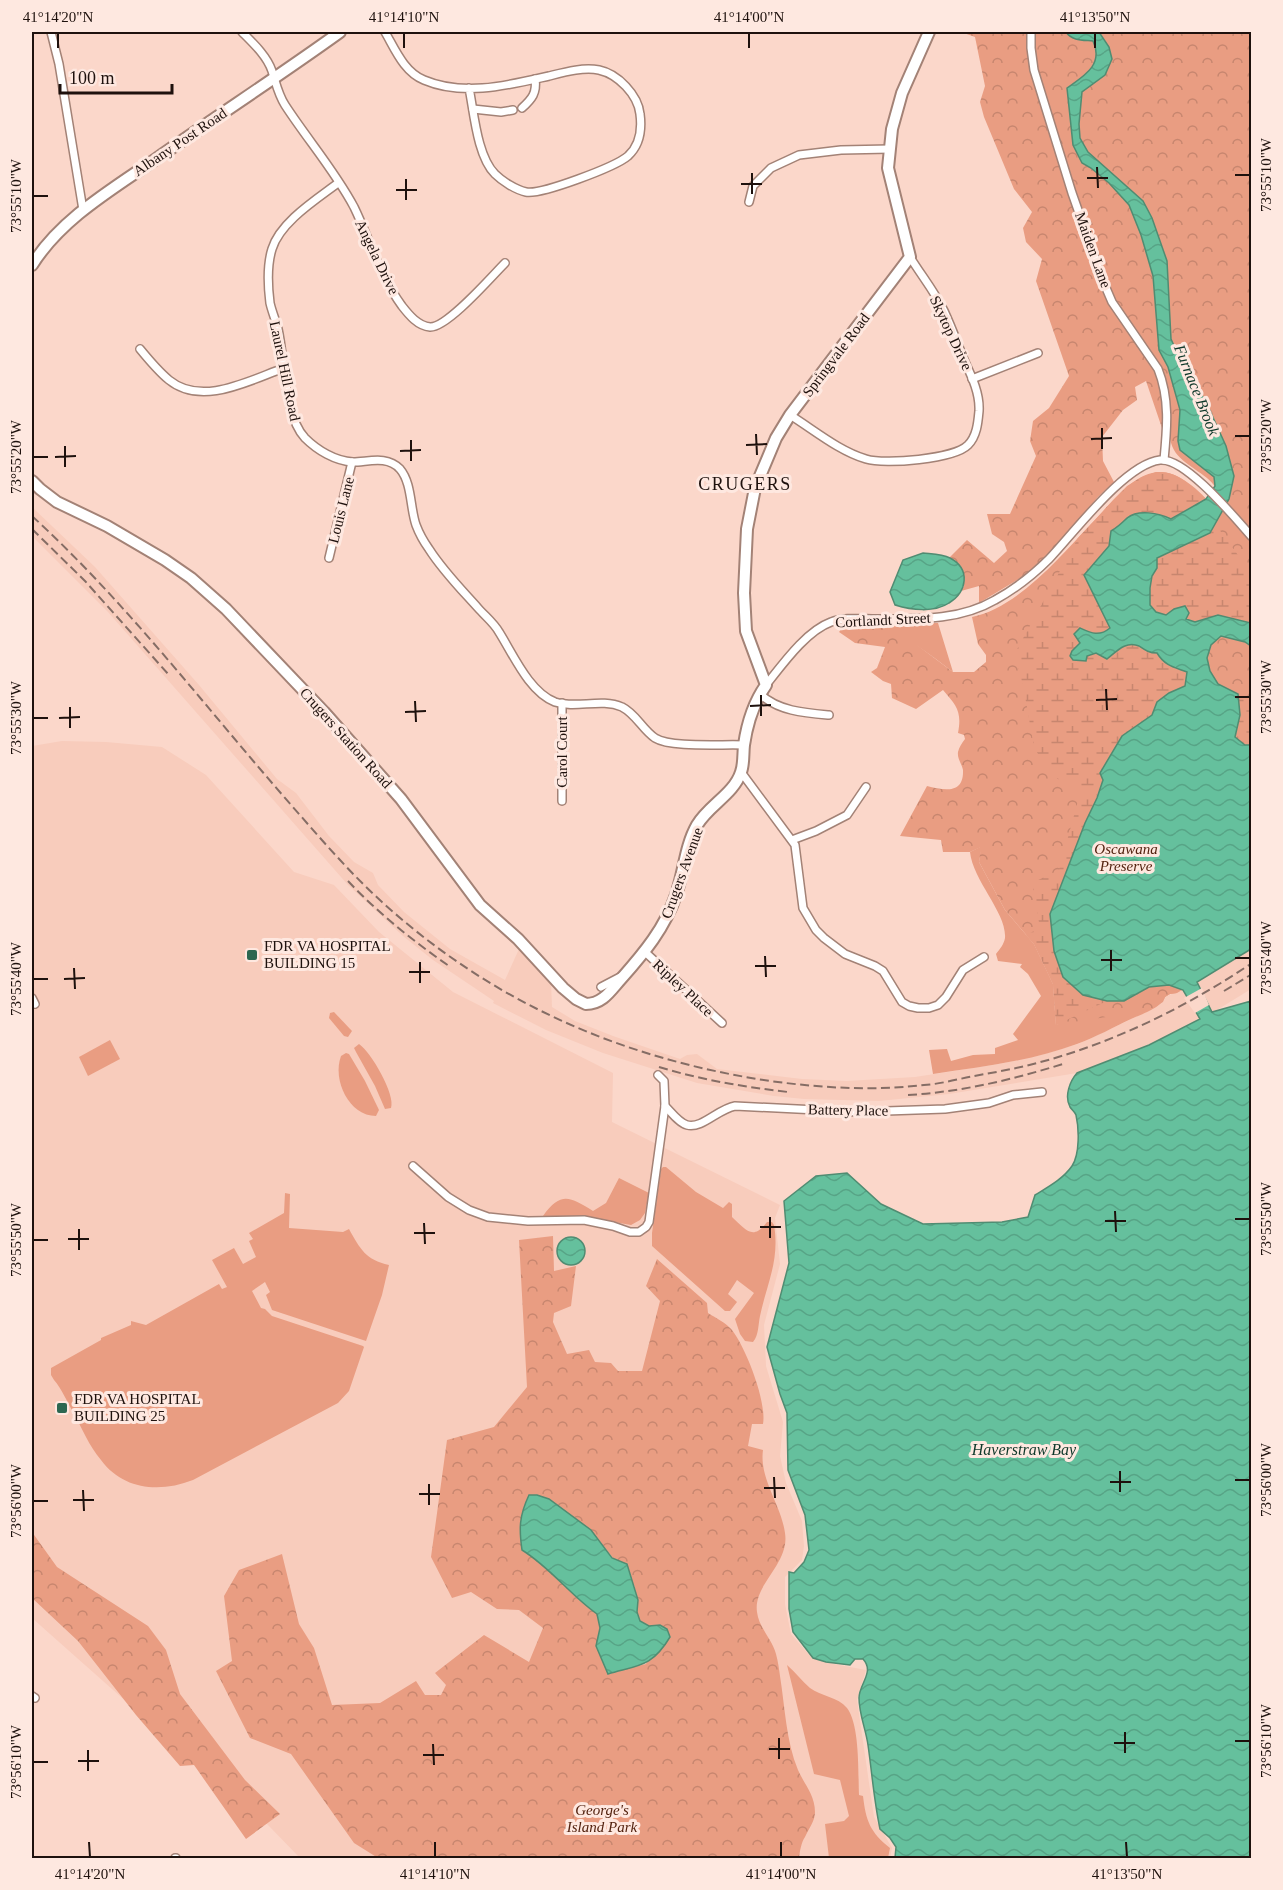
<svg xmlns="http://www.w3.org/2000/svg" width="1283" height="1890" font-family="'Times New Roman',serif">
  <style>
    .built { fill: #f8ccbc }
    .green { fill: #e99d82 }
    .forest { fill: url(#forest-crowns); fill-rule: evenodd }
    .wetland { fill: url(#wetland-marsh) }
    .water { fill: url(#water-waves); stroke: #508c72; stroke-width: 1.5 }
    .pier { fill: #fbd7ca }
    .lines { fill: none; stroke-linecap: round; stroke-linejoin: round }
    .street-casing { stroke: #a38276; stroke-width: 10 }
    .secondary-casing { stroke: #a38276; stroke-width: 14 }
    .street { stroke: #fff; stroke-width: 7 }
    .secondary { stroke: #fff; stroke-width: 10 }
    .rail { stroke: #856d65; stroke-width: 2; stroke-dasharray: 9 4.5; stroke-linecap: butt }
    .ticks { fill: none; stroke: #1e110d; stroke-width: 2 }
    .poi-dot { fill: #2c6751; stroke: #fee8e0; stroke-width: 2 }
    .labels { text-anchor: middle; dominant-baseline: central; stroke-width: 6; stroke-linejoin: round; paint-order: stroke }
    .street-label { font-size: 15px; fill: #1e110d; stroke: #fee8e0 }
    .park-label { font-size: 15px; font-style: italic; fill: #53220f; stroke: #fee8e0 }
    .poi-label { font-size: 15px; fill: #1e110d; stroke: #fee8e0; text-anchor: start }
    .water-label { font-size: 16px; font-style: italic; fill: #0f382a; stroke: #fee8e0 }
    .quarter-label { font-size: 18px; letter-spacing: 1.5px; fill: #1e110d; stroke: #fee8e0 }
    .neatline { fill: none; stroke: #1e110d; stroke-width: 2 }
    .ticks-label { font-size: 15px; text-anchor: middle; fill: #1e110d }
  </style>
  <defs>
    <pattern id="forest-crowns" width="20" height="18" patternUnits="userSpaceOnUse" patternTransform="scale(1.5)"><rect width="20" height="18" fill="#e99d82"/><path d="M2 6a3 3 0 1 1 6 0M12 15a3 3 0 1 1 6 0" fill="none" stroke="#c7866f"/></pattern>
    <pattern id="wetland-marsh" width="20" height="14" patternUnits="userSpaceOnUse" patternTransform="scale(1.5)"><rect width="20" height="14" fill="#e99d82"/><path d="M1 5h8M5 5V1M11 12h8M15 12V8" fill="none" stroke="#c7866f"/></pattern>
    <pattern id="water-waves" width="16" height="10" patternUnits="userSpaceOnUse" patternTransform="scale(1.5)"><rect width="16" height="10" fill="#65c09d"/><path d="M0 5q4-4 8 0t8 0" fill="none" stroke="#57a486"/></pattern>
  </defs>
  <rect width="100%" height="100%" fill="#fbd7ca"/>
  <g class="built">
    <polygon points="32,507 95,567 199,685 277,779 296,793 329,836 354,862 373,873 378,885 404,912 450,949 505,980 519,949 551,982 552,1007 575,1021 613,1036 680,1059 687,1055 697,1054 717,1069 802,1079 847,1081 915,1077 999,1064 1041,1055 1078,1044 1102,1033 1150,1010 1163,1002 1165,997 1183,989 1200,1019 1149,1045 1077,1073 949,1094 879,1101 804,1099 774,1096 697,1083 603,1053 546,1030 493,1003 494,1001 433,960 403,936 348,885 108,612 32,536"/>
    <polygon points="62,741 106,742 162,747 206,775 294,872 334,885 379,932 453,992 613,1073 612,1122 780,1205 775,1218 780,1264 764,1325 766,1366 783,1422 780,1456 786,1483 802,1521 804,1546 802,1560 785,1577 785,1604 791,1634 812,1658 834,1664 866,1670 857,1700 874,1817 892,1848 890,1858 300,1858 267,1824 243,1811 139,1713 32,1618 32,746"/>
    <polygon points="1251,949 1251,989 1212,1013 1197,982"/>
  </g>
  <g class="green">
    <path d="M905,623H938L953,672C927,652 906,636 875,624Z"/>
    <path d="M982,846L979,862L1005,910L1034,944L1053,984L1056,1025L1149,987L1177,993L1170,994L1165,997C1161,1008 1142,1014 1131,1019C1114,1027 1096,1037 1077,1044C1031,1061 981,1067 933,1074L929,1050L947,1049L951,1061L973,1055L995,1054V1048L1018,1040L1013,1034L1041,996L1028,974L1020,967L1022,964L998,961L996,954C1000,949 1004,944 1005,938C1007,913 973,881 970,852Z"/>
    <polygon points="334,1012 352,1031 348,1037 344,1036 329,1018 330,1013"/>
    <polygon points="110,1040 120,1059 88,1076 79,1057"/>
    <path d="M359,1044C371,1052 396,1095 391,1108L385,1109L375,1086L356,1052L354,1048Z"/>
    <path d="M346,1053L349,1054L365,1081L379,1110L376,1116C349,1116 332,1080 341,1056Z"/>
    <path d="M663,1167H666L696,1192L723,1208L729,1202L732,1204V1217C746,1230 753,1241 767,1222H772L774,1225C780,1260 767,1283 760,1316C758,1325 759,1335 753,1342L745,1341L740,1334L735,1319L754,1293L737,1280L728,1294L737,1302L730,1311H725L652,1246V1233L661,1169Z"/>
    <path d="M619,1178L649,1193L645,1213L640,1220L631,1225L580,1216H543C561,1191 570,1197 593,1211L606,1203Z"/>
    <path d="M285,1193L290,1194L289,1228L343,1232L349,1229C360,1249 366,1260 389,1265L382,1295L366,1341L272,1310L266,1295L270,1292L265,1282L252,1291L261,1308L265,1309L272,1316L363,1346L364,1347L349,1391L338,1403L193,1480C160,1493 123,1490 101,1460C89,1446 82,1428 73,1412C67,1402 62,1389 54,1380L51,1375V1368L101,1340V1338L131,1325V1321L146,1325L219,1284L222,1289L227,1287L212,1260L234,1248L243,1264L256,1257L249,1241L253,1239L249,1233L284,1213Z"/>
    <path d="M787,1665C795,1672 802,1681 810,1688C821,1696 838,1697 847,1708C860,1725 858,1773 859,1795L863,1796C866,1821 870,1832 890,1848L888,1858H829L825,1824L844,1821L849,1816L840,1780L814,1774Z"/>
  </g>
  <g class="forest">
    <path d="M961,32H1251V949L1177,993L1170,994L1165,997L1163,1002L1150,1010L1056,1025L1053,984L1034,944L1005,910L979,862L981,847L970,852H943L941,840L900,836L927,786C943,790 964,795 963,770C962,764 957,759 958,752C959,747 962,743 965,739L964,735L958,733C962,712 957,706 943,690L916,709L892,698L891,684L883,681L871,672L877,668L885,647L855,643L839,632L845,624H875L896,632L913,642L953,672H974L986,662V655L978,644L972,617C1017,608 1060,557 1090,525C1108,507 1134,470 1162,472C1186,474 1205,498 1221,514C1219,506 1219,494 1215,487C1208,474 1182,465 1174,450C1164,433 1173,397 1163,373L1158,376L1163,404L1164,434L1146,381L1135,387L1137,400L1123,410L1102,437L1103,461L1114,482L1098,497L1063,539L1027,574L979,603V586L961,591L964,586L958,563L949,558L967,540L994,563L1007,551L1004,542L992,534L987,514H1010L1036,456L1030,441L1033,421L1049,408L1069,376L1036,281L1042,259L1026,242L1023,228L1032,212L1014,189L984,117L980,102L985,86L975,37Z"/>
    <path d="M553,1236L554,1271L576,1266L571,1306L554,1313L553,1322L567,1354L589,1350L595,1362L611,1363L618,1371H642L660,1301L646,1286L657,1259L707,1303L708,1313C716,1318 726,1323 732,1330C746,1348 767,1402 763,1424H752L748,1446L763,1450C759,1479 781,1504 785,1533C790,1564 753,1584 757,1612C759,1628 772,1639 776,1654C778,1661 779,1669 780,1676C785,1707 786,1741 798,1770C804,1784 815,1795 815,1812C815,1821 809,1828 805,1837C801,1843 800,1851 799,1858H378L354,1843L291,1754L250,1738L216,1671L232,1661L224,1596L239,1570L282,1554L299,1624L314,1648L332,1705L380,1703L416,1681L425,1695H441L446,1685L435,1673L484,1635L529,1662L543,1628L519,1610L497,1609L471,1592L452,1598L431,1557L447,1440L494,1427L527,1387L519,1240ZM591,1530L634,1585L638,1600L637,1612L640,1621L649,1626L660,1625L646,1664L608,1673L596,1646L600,1628L597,1614C570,1595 551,1568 522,1550Z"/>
    <polygon points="32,1532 57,1567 148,1626 166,1650 180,1694 245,1780 280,1814 246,1839 194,1765 180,1766 136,1715 78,1641 32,1598"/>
  </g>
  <g class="wetland">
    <path d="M1156,472C1179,471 1189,485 1206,499L1171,519C1159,513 1139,509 1127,518C1122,523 1118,527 1111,531L1109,546L1084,575L1110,628L1104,633L1094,634L1080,643L1087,656C1095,650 1100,654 1107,659C1116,652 1126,640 1139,646C1145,650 1149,654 1157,653C1165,666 1173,668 1187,671L1185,686L1169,693L1158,702L1152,715L1122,736L1085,823L1083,995L1107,1001L1056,1025L1053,984L1034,944L1026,935L1040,928L1032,883L1059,870L1081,790L1071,788L1049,773L1034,747L1025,696L1015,653L1078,538L1127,486L1142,477Z"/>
    <polygon points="1216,525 1251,573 1251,623 1218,615 1195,622 1186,619 1174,609 1166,615 1156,612 1150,605 1150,588 1152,576 1157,568 1156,558 1210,533"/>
    <polygon points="1238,694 1251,699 1251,745 1245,745 1235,737 1240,715"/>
  </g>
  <g class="water">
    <path d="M1066,32H1099L1109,47L1112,59L1105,75L1082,92L1079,124L1080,138L1088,152L1143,201L1152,218L1167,261L1171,339L1180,359L1205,400L1226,446L1234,476L1229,499L1210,533L1157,558V568L1152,576L1150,588V605L1156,612L1166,615L1174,609L1185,606L1189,613L1186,619L1195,622L1218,615L1251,623V646L1245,642L1221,636L1211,645L1207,658L1210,671L1218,684L1238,694L1240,715L1235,737L1245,745H1251V949L1197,982L1212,1012L1251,1001V1858H895L896,1847L890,1838L880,1829C874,1801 872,1773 868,1745C866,1730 859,1714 859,1698C859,1684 875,1672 863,1659H855L850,1665L826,1662L813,1658L793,1632L789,1609V1572L794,1573L804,1562L809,1550L805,1515L788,1470L787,1413L780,1394L767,1347L789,1263L784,1201L816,1176L847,1173L881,1204L923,1224L1002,1222L1028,1217L1035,1195C1048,1187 1063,1179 1072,1166C1080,1154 1079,1128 1076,1115C1075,1112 1072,1110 1070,1107C1064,1096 1070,1081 1077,1073L1149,1045L1200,1019L1183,990L1169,985L1149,987L1124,1001H1107L1083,995L1063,977L1054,951L1050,914L1085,823L1097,798L1103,780L1100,773L1122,736L1152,715L1157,702L1169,693L1185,686L1187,672C1174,667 1165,666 1157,653C1149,653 1145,650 1139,646C1126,640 1116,652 1107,659L1096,653L1087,656L1086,661L1073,660L1070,656L1072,651L1080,643L1074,634L1080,628C1091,633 1099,637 1110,628L1084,575L1109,546L1111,531C1118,527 1122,523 1127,518C1138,509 1159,513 1171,519L1206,499L1215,486L1214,477L1180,450L1178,441L1180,410L1168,367L1159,350L1153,276L1141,235L1129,205L1109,183L1091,168L1082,163L1073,145L1067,88C1084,76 1104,65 1093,41C1083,40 1072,41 1066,32Z"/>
    <path d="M923,553C932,554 942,554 950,558C971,569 967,592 949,603C934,613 911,610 895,605L890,592L903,560Z"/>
    <circle cx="571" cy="1251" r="14"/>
    <path d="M529,1495H537L549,1499L591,1530L612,1558L627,1564L638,1600L637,1612L640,1621L649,1626L660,1625L667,1629L670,1637C652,1667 639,1665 608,1674L596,1646L600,1628L597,1614C570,1595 551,1568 522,1550C519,1529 519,1516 529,1495Z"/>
  </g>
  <polygon class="pier" points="1202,988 1209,1005 1195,1013 1184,998"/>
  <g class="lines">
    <g class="street-casing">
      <g id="street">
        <polyline points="51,32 59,64 83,210"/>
        <path d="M242,32C253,43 267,56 272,71C276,83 278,94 285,105C307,139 335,171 354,207C370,240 380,276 402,306C409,315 418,326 430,327C447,328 492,276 505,263"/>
        <path d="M385,32C395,49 404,72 424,80C464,97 509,85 549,76C565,72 583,67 599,70C618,74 638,95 640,114C642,129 640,145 628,156C615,167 541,195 526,192C516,190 502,181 495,174C477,156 474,112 469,88"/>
        <path d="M1031,32V48L1034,70L1072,193L1103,281L1112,302L1158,369C1170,399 1167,429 1164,460"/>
        <path d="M522,108C532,99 537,93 535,79"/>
        <polyline points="473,109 501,112 513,110"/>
        <path d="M338,183C317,199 280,222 272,249C267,265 268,287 270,303C272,312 276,321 278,329C285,359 284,416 305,438C317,450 335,461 353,462C368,462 387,455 400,469C412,483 410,508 416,525C419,533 424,542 429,549C443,571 461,589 478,608C485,616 494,623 499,632C513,654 529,692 555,702C576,709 601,698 622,707C636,714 642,729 655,738C671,748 722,744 744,745"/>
        <polyline points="749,202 753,186 771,168 799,155 841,150 890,149"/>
        <path d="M140,349C149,360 158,371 169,380C202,407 250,380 284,368"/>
        <polyline points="972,379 1038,353"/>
        <path d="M790,415C814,430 839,451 866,459C885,465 954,459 968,445C977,436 978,422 979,411C980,394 972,377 965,362C958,345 952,328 944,311C935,292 921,275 910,257"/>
        <polyline points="329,558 352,462"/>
        <path d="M766,685C782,665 806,631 831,622C843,617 862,619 876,619C917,619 959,621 995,600C1015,589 1033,575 1049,559C1073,534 1125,464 1160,460C1185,457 1235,518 1252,537"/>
        <path d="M760,694C778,711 805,713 829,715"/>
        <polyline points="741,772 795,845 803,908 816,930 824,938 845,954 875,966 883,971 902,1002 909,1006 918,1008 929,1008 938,1005 946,997 963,970 984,957"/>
        <polyline points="562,801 562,703"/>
        <polyline points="792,840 816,831 847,815 866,787"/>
        <polyline points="645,952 722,1023"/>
        <polyline points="601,987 622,976"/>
        <polyline points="32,998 35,1004"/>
        <path d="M658,1075L664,1081L665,1106C671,1112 679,1123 687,1125C702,1129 718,1109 735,1106L857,1112L945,1109L989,1103L1013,1095L1042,1092"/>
        <polyline points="413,1166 448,1197 469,1210 488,1217 528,1221 584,1220 613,1226 630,1232 639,1232 646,1227 649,1222 665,1106"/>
        <polyline points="32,1696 35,1698"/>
        <polyline points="175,1858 176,1858"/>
      </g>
    </g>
    <g class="secondary-casing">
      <g id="secondary">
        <path d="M32,265C61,219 111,190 156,159C217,116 279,76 340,32"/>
        <path d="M32,481L40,489L57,502L107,526L165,560L191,578L226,609L324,712L401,799L480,905L518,939L563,988L576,999L586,1004C603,1004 611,990 621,979C644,953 665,928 676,895C684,872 685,846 697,825C709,805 734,794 741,772C744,764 743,754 744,745C747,724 754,702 766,685L746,631L744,593L747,529L755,488L776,438L790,415L910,257L888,168L892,129L902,93L929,32"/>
      </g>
    </g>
    <use href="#street" class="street"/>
    <use href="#secondary" class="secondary"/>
    <g class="rail">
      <path d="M32,516C128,604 206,708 292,806C321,839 350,873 382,902C493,1003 623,1059 770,1081C822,1088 872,1091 924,1085C941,1084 958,1079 974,1076C991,1073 1008,1070 1025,1066C1105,1047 1184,1009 1252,963"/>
      <polyline points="32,529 85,581 169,675"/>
      <path d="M348,881C378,913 413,941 449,966"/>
      <polyline points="1224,991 1252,974"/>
      <path d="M659,1067C702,1080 744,1087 788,1092"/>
      <path d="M908,1095C962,1092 1015,1079 1066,1063"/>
    </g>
  </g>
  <path class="ticks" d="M58,33V48M404,33V48M749,33V48M1095,33V48M1097,167L1098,188M752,173V194M1235,175H1250M1087,178H1108M406,179V200M741,184H762M396,190H417M33,196H48M1102,428V449M756,434L757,455M1235,436H1250M1091,439L1112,438M411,440V461M746,445L767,444M65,446V467M400,451L421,450M33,457H48M55,457L76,456M1106,689L1107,710M761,695V716M1235,697H1250M1096,700L1117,699M415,701L416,722M750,706L771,705M70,707V728M405,712L426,711M33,718H48M59,718L80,717M1111,950V971M765,956L766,977M1235,958H1250M1101,960H1122M420,962V983M755,966H776M74,968L75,989M409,972H430M33,979H48M64,979L85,978M1115,1211L1116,1232M770,1217V1238M1235,1219H1250M1105,1221H1126M424,1223L425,1244M760,1227H781M79,1229V1250M414,1233H435M68,1239H89M33,1240H48M1120,1471V1492M774,1477L775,1498M1235,1480H1250M1110,1482H1131M429,1484V1505M764,1488H785M83,1490L84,1511M419,1494H440M73,1500H94M33,1501H48M1125,1732V1753M779,1738V1759M1235,1741H1250M1114,1743H1135M433,1744L434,1765M769,1749H790M88,1750V1771M423,1755H444M78,1761H99M33,1762H48M89,1842L90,1857M435,1842V1857M781,1842V1857M1126,1842L1127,1857"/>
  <g class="poi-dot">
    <rect x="246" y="949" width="12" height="12" rx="3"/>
    <rect x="56" y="1402" width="12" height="12" rx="3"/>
  </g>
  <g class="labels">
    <g class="street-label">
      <text transform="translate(180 142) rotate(-34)">Albany Post Road</text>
      <text transform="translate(1093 250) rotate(70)">Maiden Lane</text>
      <text transform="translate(377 257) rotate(64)">Angela Drive</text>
      <text transform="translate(951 333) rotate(65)">Skytop Drive</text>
      <text transform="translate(836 355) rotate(-53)">Springvale Road</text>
      <text transform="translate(285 371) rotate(78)">Laurel Hill Road</text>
      <text transform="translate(341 510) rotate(-76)">Louis Lane</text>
      <text transform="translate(883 620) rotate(-3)">Cortlandt Street</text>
      <text transform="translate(346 738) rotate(48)">Crugers Station Road</text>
      <text transform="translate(562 752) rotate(-90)">Carol Court</text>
      <text transform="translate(682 873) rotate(-70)">Crugers Avenue</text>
      <text transform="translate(683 988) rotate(43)">Ripley Place</text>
      <text transform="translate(848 1110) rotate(1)">Battery Place</text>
    </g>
    <g class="park-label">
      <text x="1126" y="849">Oscawana<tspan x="1126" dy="17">Preserve</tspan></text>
      <text x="602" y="1810">George's<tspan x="602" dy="17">Island Park</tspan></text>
    </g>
    <g class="poi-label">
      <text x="264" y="946">FDR VA HOSPITAL<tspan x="264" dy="17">BUILDING 15</tspan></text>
      <text x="74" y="1399">FDR VA HOSPITAL<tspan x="74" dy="17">BUILDING 25</tspan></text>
    </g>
    <g class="water-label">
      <text transform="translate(1197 390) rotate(68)">Furnace Brook</text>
      <text x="1024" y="1449">Haverstraw Bay</text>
    </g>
    <g class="quarter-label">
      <text x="745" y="484">CRUGERS</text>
    </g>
  </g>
  <rect width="1283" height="1890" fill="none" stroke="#fee8e0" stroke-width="66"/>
  <path d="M60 84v9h112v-9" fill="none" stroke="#1e110d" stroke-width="3"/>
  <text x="69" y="84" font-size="18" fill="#1e110d" stroke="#fee8e0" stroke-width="4.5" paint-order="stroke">100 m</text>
  <rect x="33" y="33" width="1217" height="1824" class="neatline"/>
  <g class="ticks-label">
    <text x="58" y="22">41°14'20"N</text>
    <text x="404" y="22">41°14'10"N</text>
    <text x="749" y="22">41°14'00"N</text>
    <text x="1095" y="22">41°13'50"N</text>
    <text transform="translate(1266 175) rotate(-90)" y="5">73°55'10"W</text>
    <text transform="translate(16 196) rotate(-90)" y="5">73°55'10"W</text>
    <text transform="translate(1266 436) rotate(-90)" y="5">73°55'20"W</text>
    <text transform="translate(16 457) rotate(-90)" y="5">73°55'20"W</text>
    <text transform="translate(1266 697) rotate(-90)" y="5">73°55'30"W</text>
    <text transform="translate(16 718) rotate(-90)" y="5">73°55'30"W</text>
    <text transform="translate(1266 958) rotate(-90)" y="5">73°55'40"W</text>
    <text transform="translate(16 979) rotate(-90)" y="5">73°55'40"W</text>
    <text transform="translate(1266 1219) rotate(-90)" y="5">73°55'50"W</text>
    <text transform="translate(16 1240) rotate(-90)" y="5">73°55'50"W</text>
    <text transform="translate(1266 1480) rotate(-90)" y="5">73°56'00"W</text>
    <text transform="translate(16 1501) rotate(-90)" y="5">73°56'00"W</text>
    <text transform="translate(1266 1741) rotate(-90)" y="5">73°56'10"W</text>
    <text transform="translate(16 1762) rotate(-90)" y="5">73°56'10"W</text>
    <text x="90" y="1879">41°14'20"N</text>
    <text x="435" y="1879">41°14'10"N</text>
    <text x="781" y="1879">41°14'00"N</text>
    <text x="1127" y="1879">41°13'50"N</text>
  </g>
</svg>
